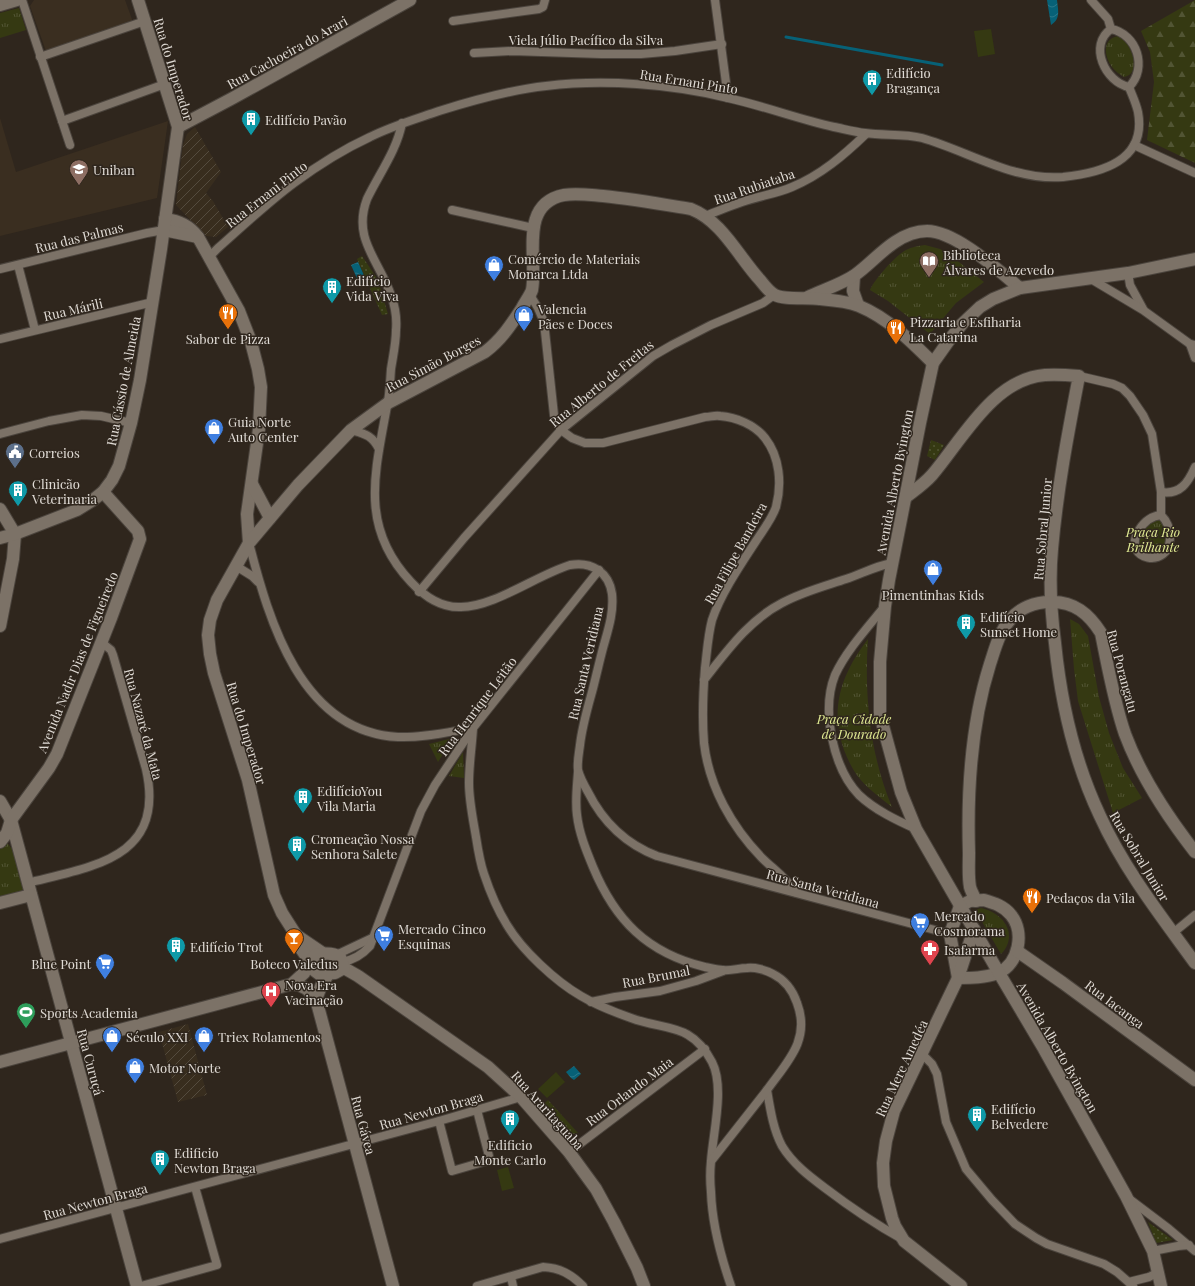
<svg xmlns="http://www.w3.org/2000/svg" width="1195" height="1286" font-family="'Playfair Display',serif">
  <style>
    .built { fill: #3a2e20 }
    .industrial { fill: url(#industrial-furrows) }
    .grass { fill: url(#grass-tufts) }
    .forest { fill: url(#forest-firs) }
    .garden { fill: url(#garden-dots) }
    .pitch { fill: #353912 }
    .water { fill: url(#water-waves) }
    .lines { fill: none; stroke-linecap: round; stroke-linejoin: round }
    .stream { stroke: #076177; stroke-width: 3 }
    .street-casing { stroke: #4b443d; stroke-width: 10 }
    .secondary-casing { stroke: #4b443d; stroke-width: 14 }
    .street { stroke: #7c7267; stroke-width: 8 }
    .secondary { stroke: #7c7267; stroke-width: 12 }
    .labels { text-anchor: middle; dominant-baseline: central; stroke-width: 3; stroke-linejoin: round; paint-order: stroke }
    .street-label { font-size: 13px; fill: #e0dbd5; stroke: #2f261d }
    .poi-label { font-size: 13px; fill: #e0dbd5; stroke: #2f261d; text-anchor: start }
    .park-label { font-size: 13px; font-style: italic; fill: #e1eb93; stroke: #2f261d }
  </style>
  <defs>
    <pattern id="industrial-furrows" width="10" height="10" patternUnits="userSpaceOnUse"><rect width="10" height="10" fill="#382d1e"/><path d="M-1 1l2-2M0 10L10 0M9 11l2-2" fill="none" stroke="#544b3e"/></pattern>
    <pattern id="grass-tufts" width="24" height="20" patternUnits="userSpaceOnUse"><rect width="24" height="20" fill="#353912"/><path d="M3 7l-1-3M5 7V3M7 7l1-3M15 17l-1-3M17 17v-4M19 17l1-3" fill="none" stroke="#525534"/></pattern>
    <pattern id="forest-firs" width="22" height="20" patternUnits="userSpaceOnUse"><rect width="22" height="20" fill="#353912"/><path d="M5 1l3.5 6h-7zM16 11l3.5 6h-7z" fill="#525534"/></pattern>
    <pattern id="garden-dots" width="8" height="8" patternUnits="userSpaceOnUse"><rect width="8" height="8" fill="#353912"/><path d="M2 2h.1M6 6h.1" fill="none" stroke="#525534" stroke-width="1.8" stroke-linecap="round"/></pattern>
    <pattern id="water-waves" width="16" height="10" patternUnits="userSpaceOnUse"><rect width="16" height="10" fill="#076177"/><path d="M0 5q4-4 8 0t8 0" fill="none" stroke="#2b7789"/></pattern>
  </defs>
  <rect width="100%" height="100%" fill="#2f261d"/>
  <g class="built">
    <polygon points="34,0 125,0 133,22 46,51 30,6"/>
    <polygon points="0,118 16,172 168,121 157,198 0,236"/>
  </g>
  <g class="industrial">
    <polygon points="195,127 221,172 206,193 213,201 228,227 216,237 206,236 176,205 183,145 187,134"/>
    <polygon points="188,1024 207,1095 178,1102 159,1032"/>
  </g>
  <g class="grass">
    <polygon points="19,8 26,30 0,38 0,13"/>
    <path d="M1118,36C1131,41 1143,74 1124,77C1119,74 1115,71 1112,67C1104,56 1102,39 1118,36Z"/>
    <path d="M925,245L940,249L949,254L984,282L956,303L930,334L888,301L870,290C874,280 896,255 906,250C912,247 918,246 925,245Z"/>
    <path d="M1159,519L1162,520C1163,524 1166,528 1167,532C1168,543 1160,558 1147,554C1144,554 1141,550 1139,549L1137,537L1149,522Z"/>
    <polygon points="1070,619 1079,624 1088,636 1099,697 1109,733 1123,768 1142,798 1113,813 1078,701 1074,669"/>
    <path d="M868,639C864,695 870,755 892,807C881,798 869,790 860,779C853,771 848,760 844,750C829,708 842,673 868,639Z"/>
    <polygon points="453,738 438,762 429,744"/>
    <polygon points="463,752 464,778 449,776"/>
    <polygon points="0,835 14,851 25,892 0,899"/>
    <path d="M981,908C1004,913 1019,935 1001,954L975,910Z"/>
    <polygon points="331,960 334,961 335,963 332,969 320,968 317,965 318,962 322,961"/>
  </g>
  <polygon class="forest" points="1195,0 1195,163 1147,140 1154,82 1150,52 1141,31"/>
  <g class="garden">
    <polygon points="362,256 378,280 388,314 382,315 357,259"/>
    <polygon points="931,440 944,445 935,460 927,456"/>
    <polygon points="548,1100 578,1133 573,1134 569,1133 544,1104"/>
    <polygon points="1148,1222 1173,1240 1156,1243"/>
  </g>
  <g class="pitch">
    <polygon points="991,29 995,54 978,57 974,31"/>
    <polygon points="556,1072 565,1082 547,1098 538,1089"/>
    <polygon points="508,1167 514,1188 502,1191 497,1170"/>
  </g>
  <g class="water">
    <path d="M1047,0H1057C1058,10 1061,19 1051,25Z"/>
    <polygon points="358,262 367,282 360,285 351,265"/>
    <polygon points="574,1066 581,1074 574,1080 571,1078 566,1072"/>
  </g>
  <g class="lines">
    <polyline class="stream" points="786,37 942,65"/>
    <g class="street-casing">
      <g id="street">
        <polyline points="22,0 70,145"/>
        <polyline points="715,0 728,98"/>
        <polyline points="1091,0 1108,19 1111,29"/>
        <polyline points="453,21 539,9 543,7 545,0"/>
        <path d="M1111,29C1137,34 1148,68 1129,87C1105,82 1088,45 1111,29Z"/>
        <polyline points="474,53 512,51 601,54 641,54 675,51 722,44"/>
        <polyline points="40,57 145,21"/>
        <polyline points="62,121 165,84"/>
        <path d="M402,123C397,150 379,174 367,199C352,239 379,260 391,295C395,306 397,319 396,330C396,343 393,356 391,369C390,381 390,394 387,406C375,473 359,527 411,582C424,596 441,608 461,607C494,607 537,575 570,565C591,561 609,572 612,594C614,613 608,630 603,648C599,663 596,677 592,692C587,710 582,727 580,745C579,753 577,762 578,770C580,778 584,785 588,792C603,822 626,844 657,856L950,934"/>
        <polyline points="1134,145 1195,173"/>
        <polyline points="452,210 533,228"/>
        <path d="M705,216C718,211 730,206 742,202C759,196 776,194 792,187C821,175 844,155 866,134"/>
        <path d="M209,257L218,248C243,226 267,203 294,183C317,166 344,149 370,137C392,126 416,119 439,111C474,100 509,90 546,86C604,79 670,84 728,98C764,106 798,119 834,127C844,129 855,132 865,133C884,136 903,133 922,138C968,151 1013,181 1063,177C1101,173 1147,161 1138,112C1136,103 1132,95 1129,87"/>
        <polyline points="18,265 35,330"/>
        <polyline points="0,269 147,233 164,230"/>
        <polyline points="1128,273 1130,285 1143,309"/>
        <polyline points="1091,279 1143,310 1190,344 1195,345"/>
        <path d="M530,295L538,308L544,322L554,415L561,430L572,438L585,443H603L705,417C710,417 715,415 720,416C736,417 755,425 765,438C780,457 782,484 776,507C772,519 763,530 756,541C741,564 721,593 712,620C708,635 707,652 705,668C703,693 702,718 704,743C709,787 732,827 762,858C773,869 787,878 795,892"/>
        <polyline points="0,339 153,302"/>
        <polyline points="1190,344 1195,358"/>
        <polyline points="1079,376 1113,384 1122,388 1130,396 1143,415 1152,434 1161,492 1161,515"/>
        <path d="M351,430C365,434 372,435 379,449"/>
        <polyline points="0,434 49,421 82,415 101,416 131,423"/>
        <path d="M1161,492C1180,495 1188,483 1195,467"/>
        <path d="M1161,515C1167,521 1170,527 1170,537C1171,570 1120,561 1139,530C1144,522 1151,516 1161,515Z"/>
        <path d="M249,543C269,621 301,732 398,737C423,738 448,732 473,728C472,746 469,764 469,783C469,801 473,819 476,837C478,850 480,863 484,874C490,892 497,909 507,925C522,950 555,981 581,996C596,1005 614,1012 631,1018C666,1031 691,1022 712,1062C725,1087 713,1133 711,1161C710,1171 710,1182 711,1192C712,1223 721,1257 731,1286"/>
        <polyline points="236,566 252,576 258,582"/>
        <polyline points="419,592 464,538 561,430 653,356 672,345 711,325 763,303 774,295"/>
        <path d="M885,606C868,627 846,651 835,675C821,710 833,768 859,795C875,810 896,820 916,829"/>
        <path d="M704,680C727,651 749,620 782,603C802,592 825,586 846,579C861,574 876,566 892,563"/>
        <path d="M578,772C577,786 575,801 577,815C579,833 586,850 593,867C615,920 647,953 705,967C711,968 717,970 723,970C731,971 739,968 747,968C755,967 766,970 773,974C785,980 793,991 797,1003C811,1040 787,1062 767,1090C770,1108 773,1129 782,1146C793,1164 809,1176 825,1188C850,1207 875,1224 902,1239"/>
        <path d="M28,883C94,866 166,858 146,769L113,655L111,650L101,642"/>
        <polyline points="1173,933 1195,915"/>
        <polyline points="336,955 372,938"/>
        <path d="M342,962C354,960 362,955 370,946L421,811L435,785L473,728L599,570"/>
        <polyline points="591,1002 615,997 660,991 696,981 723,971"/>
        <polyline points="922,1054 932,1064 937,1074 946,1122 966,1169 992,1200 1015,1224 1036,1238 1047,1244 1104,1264 1117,1272 1133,1286"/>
        <polyline points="439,1121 452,1171 490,1160 477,1110"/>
        <polyline points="569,1152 705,1049"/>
        <polyline points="712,1160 767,1090"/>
        <polyline points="1128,1198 1169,1229 1195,1251"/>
        <polyline points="0,1239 439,1121 521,1097"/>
        <polyline points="1153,1251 1178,1246 1189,1245"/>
        <polyline points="511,1277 513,1286"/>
        <polyline points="1129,1282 1149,1277 1159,1272"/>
        <polyline points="141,1286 217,1265 195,1187"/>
        <path d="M477,1286L543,1267C560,1268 571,1274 583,1286"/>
      </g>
    </g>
    <g class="secondary-casing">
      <g id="secondary">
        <polyline points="0,5 17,0"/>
        <polyline points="178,127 231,99 410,0"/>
        <path d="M165,219C179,221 189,225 198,237L239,311L251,342L258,369L261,387L259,429L247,514L249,543"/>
        <polyline points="164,230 198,237"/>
        <polyline points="854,276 853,291 858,305"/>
        <path d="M808,297C823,290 842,284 855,275C869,265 881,251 895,242C904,236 916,231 927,231C955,231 998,270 1020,288"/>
        <polyline points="252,484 270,518"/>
        <path d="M906,497C915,490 924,484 932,475C962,440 993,379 1045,375C1056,374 1068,375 1079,376C1068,433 1057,491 1052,549C1049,580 1051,612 1055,643C1061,703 1074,761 1100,816C1124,869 1161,916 1195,963"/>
        <polyline points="0,509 15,534 13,559 0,626"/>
        <polyline points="0,538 15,534 77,510 93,500 103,492 112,480 119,466 131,423 140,380 161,249 178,127 138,0"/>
        <polyline points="0,801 11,820 137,1286"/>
        <polyline points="0,842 7,833 11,820 49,768 57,754 111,618 140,539 138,531 103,492"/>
        <path d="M984,900C994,903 1004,906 1011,915C1025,932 1019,964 998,973C985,978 971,978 958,978L950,934L960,906L970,901Z"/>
        <path d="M976,901C974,896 971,891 970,887C968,876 969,864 969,853C967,790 971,724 990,664C995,649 999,632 1010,620C1019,608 1035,602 1050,602C1074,601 1089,614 1101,633C1108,667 1114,702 1125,734C1141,777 1167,816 1195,852"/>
        <polyline points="0,903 31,895"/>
        <polyline points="296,935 324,954"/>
        <polyline points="1017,951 1063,983 1195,1080"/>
        <path d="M344,968L335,973L319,974L315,971L312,968L311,963L297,943L296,935L282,913L274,895L248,780L214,673L210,654L208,635L210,620L217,600L249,543L298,485L351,430L388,403L485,352C501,340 511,325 522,308C525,302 530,296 532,290C538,259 518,204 564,195C577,193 590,195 603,196C633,199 661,204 691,209C722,221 738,256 760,280C764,285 769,292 775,295C784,300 808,297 820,299C832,300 847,301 859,306C888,318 911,341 933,363"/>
        <polyline points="344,968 358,976 488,1067 521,1097 569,1152 596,1189 614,1222 637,1268 644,1286"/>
        <polyline points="329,973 322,984 316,999 393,1286"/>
        <path d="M292,984C304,985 309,990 316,999"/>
        <path d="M0,1062L292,984L304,973L315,955C323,953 332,952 340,957L344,968"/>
        <polyline points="961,1286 904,1241 895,1226 892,1218 884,1186 883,1163 886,1141 894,1111 958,978 974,929"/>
        <polyline points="1161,1286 1153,1251 1126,1196 1044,1049 999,973 916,829 901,792 880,715 880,662 885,606 889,580 920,423 933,363 950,339 962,324 980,307 993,299 1020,288 1128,273 1195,259"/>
      </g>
    </g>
    <use href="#street" class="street"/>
    <use href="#secondary" class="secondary"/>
  </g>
  <defs>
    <g id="building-pin" transform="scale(1)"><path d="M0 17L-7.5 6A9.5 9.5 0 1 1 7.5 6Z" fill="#0f9aa8" stroke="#2f261d"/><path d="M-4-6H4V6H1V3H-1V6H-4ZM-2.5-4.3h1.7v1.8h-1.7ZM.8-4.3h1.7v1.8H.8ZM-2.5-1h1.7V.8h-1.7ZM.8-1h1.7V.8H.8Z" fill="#fff"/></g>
    <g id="university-pin" transform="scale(1)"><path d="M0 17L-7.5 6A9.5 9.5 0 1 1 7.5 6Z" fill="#8d6e63" stroke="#2f261d"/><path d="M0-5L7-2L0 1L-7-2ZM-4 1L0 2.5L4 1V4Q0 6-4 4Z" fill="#fff"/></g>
    <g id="library-pin" transform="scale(1)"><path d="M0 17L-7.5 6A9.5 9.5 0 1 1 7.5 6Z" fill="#8d6e63" stroke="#2f261d"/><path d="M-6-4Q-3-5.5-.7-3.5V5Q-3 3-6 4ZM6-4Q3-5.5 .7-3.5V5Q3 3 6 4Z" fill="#fff"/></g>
    <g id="shop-pin" transform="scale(1)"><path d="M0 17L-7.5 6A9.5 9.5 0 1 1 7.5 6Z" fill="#3f7fe0" stroke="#2f261d"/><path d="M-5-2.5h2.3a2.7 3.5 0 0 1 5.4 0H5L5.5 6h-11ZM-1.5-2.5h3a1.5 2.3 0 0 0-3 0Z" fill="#fff"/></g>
    <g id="restaurant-pin" transform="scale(1)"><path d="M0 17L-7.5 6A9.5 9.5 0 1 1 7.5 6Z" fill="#e8710a" stroke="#2f261d"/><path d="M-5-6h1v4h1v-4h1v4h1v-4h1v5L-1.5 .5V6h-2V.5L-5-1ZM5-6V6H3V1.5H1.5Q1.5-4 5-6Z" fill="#fff"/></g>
    <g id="civic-pin" transform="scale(1)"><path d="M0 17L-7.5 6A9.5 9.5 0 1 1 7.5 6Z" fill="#5c6f8a" stroke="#2f261d"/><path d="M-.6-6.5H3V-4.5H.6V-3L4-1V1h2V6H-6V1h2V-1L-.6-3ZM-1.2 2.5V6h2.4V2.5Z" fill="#fff"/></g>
    <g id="supermarket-pin" transform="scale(1)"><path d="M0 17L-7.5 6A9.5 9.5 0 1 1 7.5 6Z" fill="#3f7fe0" stroke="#2f261d"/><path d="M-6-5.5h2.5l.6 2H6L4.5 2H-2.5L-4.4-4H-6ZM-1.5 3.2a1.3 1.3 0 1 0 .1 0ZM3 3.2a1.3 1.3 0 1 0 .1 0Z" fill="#fff"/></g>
    <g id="bar-pin" transform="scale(1)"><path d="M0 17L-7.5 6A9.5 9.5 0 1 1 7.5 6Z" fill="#e8710a" stroke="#2f261d"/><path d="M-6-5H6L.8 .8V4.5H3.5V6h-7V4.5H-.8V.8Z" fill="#fff"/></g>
    <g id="pharmacy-pin" transform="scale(1)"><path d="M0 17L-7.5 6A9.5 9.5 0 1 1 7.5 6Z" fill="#e0444e" stroke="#2f261d"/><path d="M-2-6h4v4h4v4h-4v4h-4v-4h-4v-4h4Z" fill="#fff"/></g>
    <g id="hospital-pin" transform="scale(1)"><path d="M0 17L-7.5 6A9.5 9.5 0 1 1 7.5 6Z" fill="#e0444e" stroke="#2f261d"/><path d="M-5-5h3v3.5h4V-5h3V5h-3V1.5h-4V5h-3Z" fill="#fff"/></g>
    <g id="stadium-pin" transform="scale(1)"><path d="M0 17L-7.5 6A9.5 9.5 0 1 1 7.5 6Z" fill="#2e9e5b" stroke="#2f261d"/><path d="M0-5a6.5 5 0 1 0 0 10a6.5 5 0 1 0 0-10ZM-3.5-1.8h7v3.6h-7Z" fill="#fff"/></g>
  </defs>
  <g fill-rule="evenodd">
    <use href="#building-pin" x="872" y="79"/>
    <use href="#building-pin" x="251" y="119"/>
    <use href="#university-pin" x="79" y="169"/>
    <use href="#library-pin" x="929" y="261"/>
    <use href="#shop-pin" x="494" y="265"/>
    <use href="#building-pin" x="332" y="287"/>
    <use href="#restaurant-pin" x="228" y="313"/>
    <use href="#shop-pin" x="524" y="315"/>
    <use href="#restaurant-pin" x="896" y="328"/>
    <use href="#shop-pin" x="214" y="428"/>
    <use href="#civic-pin" x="15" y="452"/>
    <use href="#building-pin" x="18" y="490"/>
    <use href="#shop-pin" x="933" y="569"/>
    <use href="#building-pin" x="966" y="623"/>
    <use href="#building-pin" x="303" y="797"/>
    <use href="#building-pin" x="297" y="845"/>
    <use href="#restaurant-pin" x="1032" y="897"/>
    <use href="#supermarket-pin" x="920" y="922"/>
    <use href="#supermarket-pin" x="384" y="935"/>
    <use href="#bar-pin" x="294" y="938"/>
    <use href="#building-pin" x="176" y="946"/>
    <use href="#pharmacy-pin" x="930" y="949"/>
    <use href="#supermarket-pin" x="105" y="963"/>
    <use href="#hospital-pin" x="271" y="991"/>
    <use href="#stadium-pin" x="26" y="1012"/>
    <use href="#shop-pin" x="112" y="1036"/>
    <use href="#shop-pin" x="204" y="1036"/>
    <use href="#shop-pin" x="135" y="1067"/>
    <use href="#building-pin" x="977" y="1115"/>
    <use href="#building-pin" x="510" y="1119"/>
    <use href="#building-pin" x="160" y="1159"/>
  </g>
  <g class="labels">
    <g class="street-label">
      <text x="586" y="39">Viela Júlio Pacífico da Silva</text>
      <text transform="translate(287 52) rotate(-29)">Rua Cachoeira do Arari</text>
      <text transform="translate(174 69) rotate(73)">Rua do Imperador</text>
      <text transform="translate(689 81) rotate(9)">Rua Ernani Pinto</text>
      <text transform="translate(754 186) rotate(-19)">Rua Rubiataba</text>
      <text transform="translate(266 194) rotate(-38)">Rua Ernani Pinto</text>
      <text transform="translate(79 237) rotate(-14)">Rua das Palmas</text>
      <text transform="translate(73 309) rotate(-13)">Rua Márili</text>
      <text transform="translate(433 363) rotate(-28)">Rua Simão Borges</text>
      <text transform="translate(123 381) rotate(-79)">Rua Cássio de Almeida</text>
      <text transform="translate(601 383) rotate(-39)">Rua Alberto de Freitas</text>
      <text transform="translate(894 482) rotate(-79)">Avenida Alberto Byington</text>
      <text transform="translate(1042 529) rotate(-85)">Rua Sobral Junior</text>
      <text transform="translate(735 553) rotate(-61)">Rua Filipe Bandeira</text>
      <text transform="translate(77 662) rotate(-68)">Avenida Nadir Dias de Figueiredo</text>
      <text transform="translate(585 663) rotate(-77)">Rua Santa Veridiana</text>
      <text transform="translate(1123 671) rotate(75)">Rua Porangatu</text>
      <text transform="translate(477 706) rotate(-53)">Rua Henrique Leitão</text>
      <text transform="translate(144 724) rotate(75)">Rua Nazaré da Mata</text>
      <text transform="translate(247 733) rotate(73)">Rua do Imperador</text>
      <text transform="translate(1140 856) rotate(59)">Rua Sobral Junior</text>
      <text transform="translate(823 888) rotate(15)">Rua Santa Veridiana</text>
      <text transform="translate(656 976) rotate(-11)">Rua Brumal</text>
      <text transform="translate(1115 1004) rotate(37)">Rua Iacanga</text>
      <text transform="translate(1058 1047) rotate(60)">Avenida Alberto Byington</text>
      <text transform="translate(91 1062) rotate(75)">Rua Curuçá</text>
      <text transform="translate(901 1068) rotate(-65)">Rua Mere Amedéa</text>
      <text transform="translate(629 1091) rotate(-37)">Rua Orlando Maia</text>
      <text transform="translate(431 1110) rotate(-16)">Rua Newton Braga</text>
      <text transform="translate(548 1110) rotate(48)">Rua Araritaguaba</text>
      <text transform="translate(364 1125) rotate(75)">Rua Gávea</text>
      <text transform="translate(95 1201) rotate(-15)">Rua Newton Braga</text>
    </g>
    <g class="poi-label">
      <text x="886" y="72">Edifício<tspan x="886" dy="15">Bragança</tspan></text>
      <text x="265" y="119">Edifício Pavão</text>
      <text x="93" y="169">Uniban</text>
      <text x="943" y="254">Biblioteca<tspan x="943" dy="15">Álvares de Azevedo</tspan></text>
      <text x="508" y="258">Comércio de Materiais<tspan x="508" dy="15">Monarca Ltda</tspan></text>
      <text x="346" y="280">Edifício<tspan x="346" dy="15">Vida Viva</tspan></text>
      <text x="538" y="308">Valencia<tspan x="538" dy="15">Pães e Doces</tspan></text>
      <text x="910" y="321">Pizzaria e Esfiharia<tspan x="910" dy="15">La Catarina</tspan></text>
      <text x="228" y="338" text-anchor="middle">Sabor de Pizza</text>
      <text x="228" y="421">Guia Norte<tspan x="228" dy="15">Auto Center</tspan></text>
      <text x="29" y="452">Correios</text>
      <text x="32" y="483">Clinicão<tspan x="32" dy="15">Veterinaria</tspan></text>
      <text x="933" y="594" text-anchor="middle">Pimentinhas Kids</text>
      <text x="980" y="616">Edifício<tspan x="980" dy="15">Sunset Home</tspan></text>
      <text x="317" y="790">EdifícioYou<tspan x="317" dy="15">Vila Maria</tspan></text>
      <text x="311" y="838">Cromeação Nossa<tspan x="311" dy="15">Senhora Salete</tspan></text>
      <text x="1046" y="897">Pedaços da Vila</text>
      <text x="934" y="915">Mercado<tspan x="934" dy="15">Cosmorama</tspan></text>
      <text x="398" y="928">Mercado Cinco<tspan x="398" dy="15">Esquinas</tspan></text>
      <text x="190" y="946">Edifício Trot</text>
      <text x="944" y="949">Isafarma</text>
      <text x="91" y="963" text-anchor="end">Blue Point</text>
      <text x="294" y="963" text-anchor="middle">Boteco Valedus</text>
      <text x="285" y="984">Nova Era<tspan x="285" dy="15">Vacinação</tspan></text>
      <text x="40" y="1012">Sports Academia</text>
      <text x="126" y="1036">Século XXI</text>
      <text x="218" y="1036">Triex Rolamentos</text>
      <text x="149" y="1067">Motor Norte</text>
      <text x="991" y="1108">Edifício<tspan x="991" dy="15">Belvedere</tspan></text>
      <text x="510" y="1144" text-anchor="middle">Edificio<tspan x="510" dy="15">Monte Carlo</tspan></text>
      <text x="174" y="1152">Edificio<tspan x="174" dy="15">Newton Braga</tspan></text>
    </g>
    <g class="park-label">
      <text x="1153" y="531">Praça Rio<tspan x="1153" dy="15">Brilhante</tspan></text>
      <text x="854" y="718">Praça Cidade<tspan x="854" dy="15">de Dourado</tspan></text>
    </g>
  </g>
</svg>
